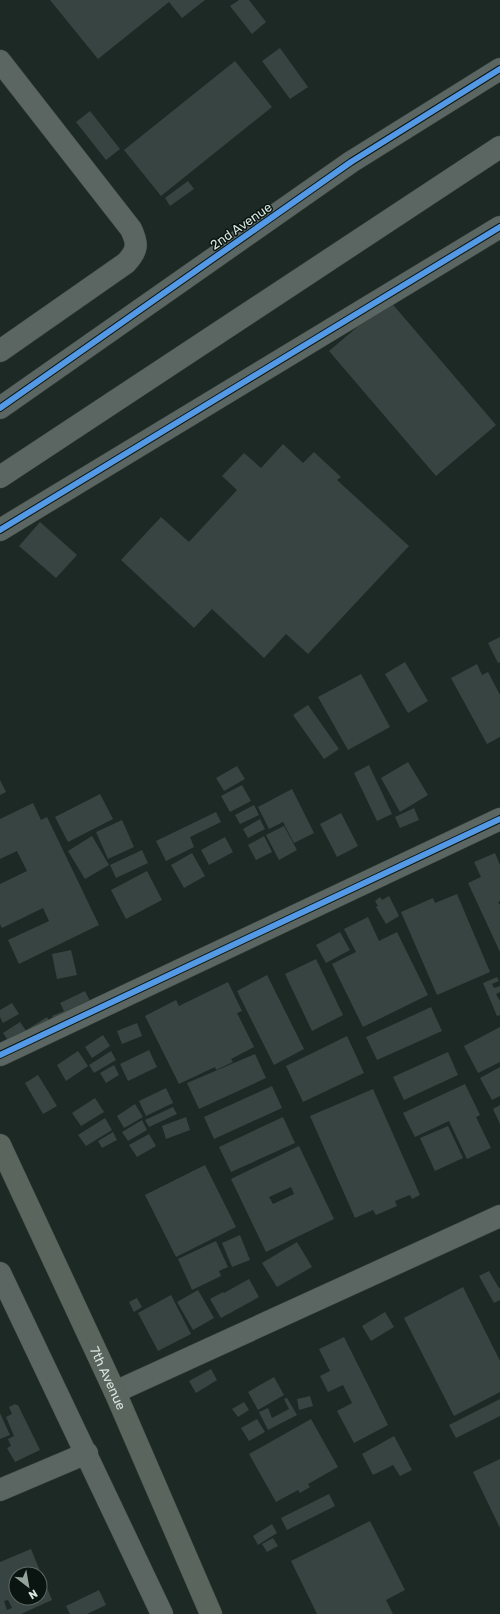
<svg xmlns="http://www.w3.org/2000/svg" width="500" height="1614" font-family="Rubik,sans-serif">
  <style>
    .building { fill: #374441; fill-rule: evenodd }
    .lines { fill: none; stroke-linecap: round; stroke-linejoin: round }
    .minor-casing { stroke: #38433f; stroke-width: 23 }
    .major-casing { stroke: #38433f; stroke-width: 23 }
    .minor { stroke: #5b6561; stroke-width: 22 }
    .major { stroke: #5a655e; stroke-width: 22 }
    .cycleway-casing { stroke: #0a1410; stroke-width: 8 }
    .cycleway { stroke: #5399e6; stroke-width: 6 }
    .labels { text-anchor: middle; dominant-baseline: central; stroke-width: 3; stroke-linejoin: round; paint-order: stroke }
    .street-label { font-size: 13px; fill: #d6e5de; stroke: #0a1410 }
  </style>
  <rect width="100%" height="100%" fill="#1c2924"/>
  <g class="building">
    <polygon points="50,0 205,0 182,18 169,2 98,59"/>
    <polygon points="239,0 249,0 266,22 252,34 230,6"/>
    <polygon points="280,48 308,87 290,99 262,61"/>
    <polygon points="235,61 272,107 161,196 124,150"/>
    <polygon points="90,111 120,149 106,160 76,122"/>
    <polygon points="188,181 194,189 170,206 165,198"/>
    <polygon points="389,300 496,425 436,476 329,351"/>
    <polygon points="283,444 303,463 314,452 341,477 337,480 409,546 308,654 286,634 264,658 212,609 194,628 121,560 161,517 189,542 237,490 222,476 244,453 261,468"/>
    <polygon points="40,522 77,555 56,578 19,546"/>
    <polygon points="500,637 500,662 498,663 488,643"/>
    <polygon points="405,662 428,701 408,713 385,674"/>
    <polygon points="477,664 482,675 488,672 500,695 500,737 487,744 451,678"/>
    <polygon points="361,674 390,727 348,750 318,697"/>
    <polygon points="308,705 339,749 324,759 293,715"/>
    <polygon points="408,762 428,795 400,812 381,778"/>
    <polygon points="369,765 392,814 377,821 354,773"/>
    <polygon points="237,766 245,779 224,791 216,778"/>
    <polygon points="0,780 6,792 0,795"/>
    <polygon points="242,785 251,801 230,812 221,796"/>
    <polygon points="292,789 314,833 294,843 283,822 269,829 258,807"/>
    <polygon points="100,794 113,819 68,842 55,817"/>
    <polygon points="33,803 41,820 47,817 99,925 19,964 8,940 49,921 43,908 2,928 0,924 0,884 27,871 17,851 0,859 0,819"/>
    <polygon points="254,805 259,815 240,824 235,815"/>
    <polygon points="414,808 419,820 400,828 395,817"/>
    <polygon points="216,812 221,822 190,837 194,847 166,861 156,841"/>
    <polygon points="341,813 358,846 337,857 320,824"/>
    <polygon points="260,819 265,829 248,838 243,829"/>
    <polygon points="122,820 134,847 108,859 96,832"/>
    <polygon points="284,826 297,850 279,860 266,835"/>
    <polygon points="92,836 109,865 85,879 68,851"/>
    <polygon points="264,836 272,852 256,860 248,845"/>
    <polygon points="225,837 233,852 209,865 201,850"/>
    <polygon points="142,850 148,863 116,878 110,865"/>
    <polygon points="192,853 205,876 184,888 171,865"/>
    <polygon points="495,853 500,865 500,901 498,902 500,905 500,952 468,883 481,877 474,862"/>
    <polygon points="147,871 162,900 126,919 111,890"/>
    <polygon points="457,894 490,972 437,995 401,912 433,898 435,903"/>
    <polygon points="389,896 399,916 386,924 376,907 378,906 375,901 380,897 382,900"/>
    <polygon points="368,917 379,941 397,932 428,995 363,1027 332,964 356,952 344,929"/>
    <polygon points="340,932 350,950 326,963 316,945"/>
    <polygon points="71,950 77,975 57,979 52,954"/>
    <polygon points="316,959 343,1015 312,1031 285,974"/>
    <polygon points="267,975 304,1049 274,1065 237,991"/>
    <polygon points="497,977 499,981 492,984 494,988 500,986 500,992 496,994 500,1001 500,1015 497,1016 483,983"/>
    <polygon points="228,982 242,1011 237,1013 254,1047 231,1059 233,1062 216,1070 215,1067 179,1084 145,1016 176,1000 179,1006"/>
    <polygon points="85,991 94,1009 58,1027 52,1016 64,1011 60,1003"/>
    <polygon points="12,1003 19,1014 3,1023 0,1017 0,1010"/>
    <polygon points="431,1007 442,1031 377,1060 366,1037"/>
    <polygon points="47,1017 52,1026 33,1038 28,1029"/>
    <polygon points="20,1022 27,1032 10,1043 3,1033"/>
    <polygon points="137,1023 142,1036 122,1044 117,1031"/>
    <polygon points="500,1027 500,1062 478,1073 464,1046"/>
    <polygon points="103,1035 110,1046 92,1058 85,1047"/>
    <polygon points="347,1036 364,1073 303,1102 286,1066"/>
    <polygon points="149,1050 157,1067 128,1081 120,1064"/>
    <polygon points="78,1051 88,1066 66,1081 57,1065"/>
    <polygon points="111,1051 116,1060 94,1073 89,1065"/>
    <polygon points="448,1052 458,1075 404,1100 393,1077"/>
    <polygon points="255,1054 266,1078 199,1109 187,1083"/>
    <polygon points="114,1065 119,1075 106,1083 100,1073"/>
    <polygon points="500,1067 500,1096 492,1100 480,1078"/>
    <polygon points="38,1075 57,1106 43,1114 25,1083"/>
    <polygon points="465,1084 480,1115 476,1117 491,1148 467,1159 449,1121 415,1137 403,1113"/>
    <polygon points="272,1086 282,1108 214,1139 204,1117"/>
    <polygon points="166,1088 173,1103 146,1116 139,1101"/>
    <polygon points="373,1089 420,1195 412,1199 410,1195 395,1201 397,1206 376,1215 373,1210 355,1218 310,1116"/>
    <polygon points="95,1098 104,1112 81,1126 72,1113"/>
    <polygon points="135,1104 143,1117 124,1128 117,1116"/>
    <polygon points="500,1105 500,1124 493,1109"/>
    <polygon points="173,1107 177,1114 149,1127 145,1120"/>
    <polygon points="186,1117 190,1130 166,1139 162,1126"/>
    <polygon points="283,1117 295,1143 231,1172 219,1147"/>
    <polygon points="105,1118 112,1130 86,1146 78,1135"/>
    <polygon points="142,1120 147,1130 128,1141 122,1132"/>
    <polygon points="448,1126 463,1158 435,1171 420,1138"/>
    <polygon points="113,1132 117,1140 102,1148 98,1141"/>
    <polygon points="149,1134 156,1146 137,1157 129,1145"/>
    <path d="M299,1146L334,1219L266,1252L231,1179ZM291,1187L294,1194L273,1204L269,1197Z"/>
    <polygon points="205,1165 236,1227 176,1257 145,1195"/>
    <polygon points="240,1235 250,1260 232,1267 222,1243"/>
    <polygon points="216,1241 228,1267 219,1271 221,1276 192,1290 178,1259"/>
    <polygon points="297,1242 312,1267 277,1287 262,1263"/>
    <polygon points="489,1271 499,1288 500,1288 500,1300 494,1303 479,1276"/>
    <polygon points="249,1279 259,1297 221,1318 210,1299 223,1292 224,1293"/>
    <polygon points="463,1287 500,1361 500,1392 454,1416 404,1318"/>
    <polygon points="198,1290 214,1318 193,1330 177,1302"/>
    <polygon points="171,1295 191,1334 158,1351 138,1313"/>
    <polygon points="137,1298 142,1307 134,1312 129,1302"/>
    <polygon points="385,1312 394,1327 371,1341 362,1326"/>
    <polygon points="344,1337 388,1425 354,1443 337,1411 352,1403 343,1385 328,1392 320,1376 330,1371 319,1349"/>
    <polygon points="211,1369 217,1380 196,1393 189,1381"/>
    <polygon points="274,1377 284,1395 258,1410 248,1392"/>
    <polygon points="310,1396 313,1406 299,1410 297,1399"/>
    <polygon points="287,1398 297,1415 268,1430 259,1412 268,1408 272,1418 289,1409 284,1399"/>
    <polygon points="500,1399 500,1416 456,1438 449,1425"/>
    <polygon points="244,1402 249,1410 238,1417 232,1409"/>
    <polygon points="15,1404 16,1405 18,1405 40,1450 15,1462 7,1448 11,1446 8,1439 14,1436 6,1417 12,1414 9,1407"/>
    <polygon points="0,1413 10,1435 0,1439"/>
    <polygon points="257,1419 265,1432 249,1441 241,1428"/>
    <polygon points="311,1419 338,1467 308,1484 310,1487 300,1493 298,1490 276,1502 249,1454"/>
    <polygon points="394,1436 412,1470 400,1476 393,1465 373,1475 362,1454"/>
    <polygon points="500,1459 500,1528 473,1472"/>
    <polygon points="329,1494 335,1506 287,1530 281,1518"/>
    <polygon points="370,1521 405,1590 386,1600 393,1614 317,1614 291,1561"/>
    <polygon points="272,1524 277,1533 258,1545 253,1536"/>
    <polygon points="273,1538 278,1546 267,1552 262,1544"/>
    <path d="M31,1549L52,1600L21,1614H0V1562ZM16,1574H40V1598H16ZM8,1600L12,1608L7,1610L4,1601Z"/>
    <polygon points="99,1590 106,1605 87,1614 70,1614 66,1606"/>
  </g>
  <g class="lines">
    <g class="minor-casing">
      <g id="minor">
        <path d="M0,61L131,229C138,244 138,250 126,263L0,351"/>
        <polyline points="0,408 351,162 500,69"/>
        <polyline points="0,477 500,147"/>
        <polyline points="0,530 500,227"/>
        <polyline points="0,1055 500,819"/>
        <polyline points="0,1273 162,1614"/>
        <polyline points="115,1392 500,1216"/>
        <polyline points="0,1490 87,1453"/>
      </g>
    </g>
    <g class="major-casing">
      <g id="major">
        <path id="s1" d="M0,1145L115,1392L211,1614"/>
      </g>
    </g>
    <use href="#minor" class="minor"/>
    <use href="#major" class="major"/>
    <g class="cycleway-casing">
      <g id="cycleway">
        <polyline points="0,408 351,162 500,69"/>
        <polyline points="0,530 500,227"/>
        <polyline points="0,1055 500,819"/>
      </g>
    </g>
    <use href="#cycleway" class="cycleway"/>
  </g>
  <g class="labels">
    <g class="street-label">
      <text transform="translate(241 226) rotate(-35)">2nd Avenue</text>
      <text stroke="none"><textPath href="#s1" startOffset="257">7th Avenue</textPath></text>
    </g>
  </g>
  <g transform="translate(28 1586) rotate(149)"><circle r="19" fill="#0a1410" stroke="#5c6862"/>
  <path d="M0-3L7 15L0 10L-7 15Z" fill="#95a39d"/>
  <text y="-6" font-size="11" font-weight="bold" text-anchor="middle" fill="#d6e5de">N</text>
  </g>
</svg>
